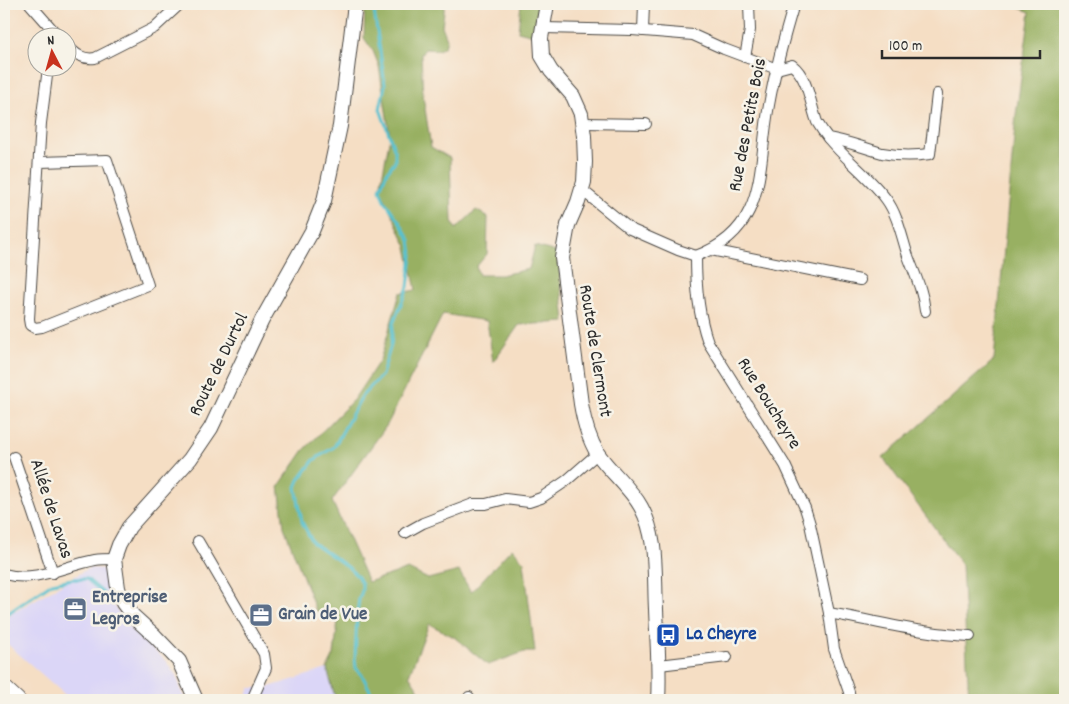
<svg xmlns="http://www.w3.org/2000/svg" width="1069" height="704" font-family="Dekko,sans-serif">
  <style>
    .built { fill: #dbd6f7 }
    .forest { fill: #98b062; stroke: #626e46 }
    .lines { fill: none; stroke-linecap: round; stroke-linejoin: round }
    .stream { stroke: #56c1d0; stroke-width: 3 }
    .street-casing { stroke: #494642; stroke-width: 12 }
    .secondary-casing { stroke: #494642; stroke-width: 16 }
    .street { stroke: #fff; stroke-width: 10 }
    .secondary { stroke: #fff; stroke-width: 14 }
    .labels { text-anchor: middle; dominant-baseline: central; stroke-width: 5; stroke-linejoin: round; paint-order: stroke }
    .street-label { font-size: 19px; fill: #2b2b2b; stroke: #f7f3e8 }
    .service-label { font-size: 19px; font-weight: bold; fill: #4e5e75; stroke: #f7f3e8; text-anchor: start }
    .transit-label { font-size: 19px; font-weight: bold; fill: #164399; stroke: #f7f3e8; text-anchor: start }
  </style>
  <rect width="100%" height="100%" fill="#f7f3e8"/>
  <filter id="ink" filterUnits="userSpaceOnUse"><feTurbulence type="fractalNoise" baseFrequency=".02" numOctaves="2"/><feDisplacementMap in="SourceGraphic" scale="10" xChannelSelector="R" yChannelSelector="G"/><feConvolveMatrix kernelMatrix="1 2 1 2 8 2 1 2 1" color-interpolation-filters="sRGB"/></filter>
  <filter id="wash" filterUnits="userSpaceOnUse"><feTurbulence type="fractalNoise" baseFrequency=".0096" numOctaves="4" result="noise"/><feDisplacementMap in="SourceGraphic" scale="20" xChannelSelector="R" yChannelSelector="G"/><feGaussianBlur stdDeviation="1.12" result="paint"/><feColorMatrix in="noise" values="0 0 0 0 0 0 0 0 0 0 0 0 0 0 0 0 0 1.4 0 .05"/><feComposite in="paint" operator="in"/></filter>
  <g filter="url(#wash)">
    <rect width="100%" height="100%" fill="#f5dec4"/>
    <g class="built">
      <polygon points="89,568 103,569 113,604 128,626 166,661 176,675 185,700 71,700 4,641 4,618"/>
      <polygon points="327,669 336,700 245,700 250,688 266,688"/>
    </g>
    <g class="forest">
      <polygon points="365,4 445,4 442,26 447,39 445,46 439,50 425,49 421,54 423,96 431,147 450,158 452,221 456,229 476,210 488,217 487,254 476,267 479,275 501,275 529,269 535,246 556,252 559,266 565,322 519,325 493,362 487,321 443,314 387,425 332,501 368,582 408,569 428,579 459,571 471,592 512,548 524,562 535,652 524,652 488,665 454,637 429,624 409,675 425,700 336,700 327,669 334,655 339,612 316,611 284,527 279,486 304,450 354,399 380,360 400,293 416,290 407,247 380,188 390,136 379,66 373,51 364,38"/>
      <polygon points="521,4 538,4 534,35 518,31"/>
      <polygon points="1009,4 1065,4 1065,700 969,700 962,565 883,458 994,360 1016,115 1030,12"/>
    </g>
    <g class="lines">
      <g class="stream">
        <polyline points="373,4 385,85 380,109 395,151 395,161 387,172 380,189 384,200 399,221 410,240 412,255 408,287 393,324 391,345 382,375 362,396 334,447 314,460 299,480 296,487 302,522 313,543 348,567 358,577 362,584 362,591 359,599 357,613 355,658 356,668 362,675 375,700"/>
        <polyline points="4,616 52,583 72,579 87,579 103,593"/>
      </g>
    </g>
  </g>
  <g filter="url(#ink)">
    <g class="lines">
      <g class="street-casing">
        <g id="street">
          <polyline points="30,4 60,38"/>
          <path d="M544,28L632,30L693,35L724,49L777,69L792,65C808,77 810,103 817,122C820,127 824,133 828,138C847,141 864,148 882,153C897,156 915,156 930,154L937,94"/>
          <polyline points="643,31 644,4"/>
          <path d="M68,46C75,54 83,60 95,58L154,28L180,4"/>
          <polyline points="745,57 750,30 749,4"/>
          <polyline points="583,123 646,124"/>
          <path d="M828,138C846,160 870,177 886,199C898,215 902,238 908,256C915,275 923,291 925,311"/>
          <polyline points="40,162 107,160 148,285 42,327 35,328 30,325 29,319 41,123 48,68"/>
          <polyline points="582,190 630,229 678,250 696,256"/>
          <polyline points="711,250 860,280"/>
          <path d="M696,256C696,286 698,314 708,342L785,465L805,508L810,524L829,613L834,649L849,692L850,700"/>
          <path d="M696,256C769,229 757,168 769,105C775,71 784,37 794,4"/>
          <polyline points="14,457 53,573"/>
          <polyline points="405,533 423,523 473,504 486,504 505,499 529,502 541,498 566,481 598,453"/>
          <polyline points="198,541 264,654 266,668 252,700"/>
          <path d="M4,574C36,583 64,566 95,560C101,559 108,559 114,559"/>
          <path d="M829,613C875,621 923,634 970,636"/>
          <polyline points="659,665 727,657"/>
          <polyline points="469,697 471,700"/>
        </g>
      </g>
      <g class="secondary-casing">
        <g id="secondary">
          <path d="M547,4L541,38L542,56L551,71L573,96L581,114L584,136L585,162L584,182L578,202L568,225L562,258L581,404C584,422 588,438 598,454C611,473 630,487 641,507C658,538 654,575 656,609C657,639 660,670 658,700"/>
          <polyline points="4,687 18,700"/>
          <polyline points="196,700 179,661 155,636 133,616 123,603 118,588 114,559 119,545 129,527 190,459 211,428 262,320 312,231 324,201 340,126 355,4"/>
        </g>
      </g>
      <use href="#street" class="street"/>
      <use href="#secondary" class="secondary"/>
    </g>
  </g>
  <defs>
    <g id="office-square" transform="scale(1.25)"><rect x="-9" y="-9" width="18" height="18" rx="4" fill="#5c6f8a" stroke="#f7f3e8"/><path d="M-6-3h4V-5.5h4V-3h4V5H-6ZM-1-4.5V-3h2v-1.5ZM-6 0V1H6V0Z" fill="#fff"/></g>
    <g id="bus-square" transform="scale(1.25)"><rect x="-9" y="-9" width="18" height="18" rx="4" fill="#1a4fb4" stroke="#f7f3e8"/><path d="M-5-6H5V4H4V6H2V4H-2V6H-4V4H-5ZM-3.5-4V0h7V-4ZM-3.5 1.2v1.5H-2V1.2ZM2 1.2v1.5H3.5V1.2Z" fill="#fff"/></g>
  </defs>
  <g fill-rule="evenodd">
    <use href="#office-square" x="75" y="609"/>
    <use href="#office-square" x="261" y="615"/>
    <use href="#bus-square" x="668" y="635"/>
  </g>
  <g class="labels">
    <g class="street-label">
      <text transform="translate(749 125) rotate(-79)">Rue des Petits Bois</text>
      <text transform="translate(594 351) rotate(81)">Route de Clermont</text>
      <text transform="translate(220 365) rotate(-64)">Route de Durtol</text>
      <text transform="translate(768 404) rotate(58)">Rue Boucheyre</text>
      <text transform="translate(50 509) rotate(72)">Allée de Lavas</text>
    </g>
    <g class="service-label">
      <text x="92" y="598">Entreprise<tspan x="92" dy="22">Legros</tspan></text>
      <text x="278" y="615">Grain de Vue</text>
    </g>
    <g class="transit-label">
      <text x="686" y="635">La Cheyre</text>
    </g>
  </g>
  <rect width="1069" height="704" fill="none" stroke="#f7f3e8" stroke-width="20"/>
  <g transform="translate(52 52) rotate(354)"><circle r="24" fill="#f7f3e8" stroke="#a5a39c"/>
  <path d="M0-4L9 19L0 12L-9 19Z" fill="#c8321e"/>
  <text y="-8" font-size="14" font-weight="bold" text-anchor="middle" fill="#2b2b2b">N</text>
  </g>
  <path d="M882 50v8h158v-8" fill="none" stroke="#2b2b2b" stroke-width="2.5"/>
  <text x="889" y="50" font-size="15" fill="#2b2b2b" stroke="#f7f3e8" stroke-width="4" paint-order="stroke">100 m</text>
</svg>
